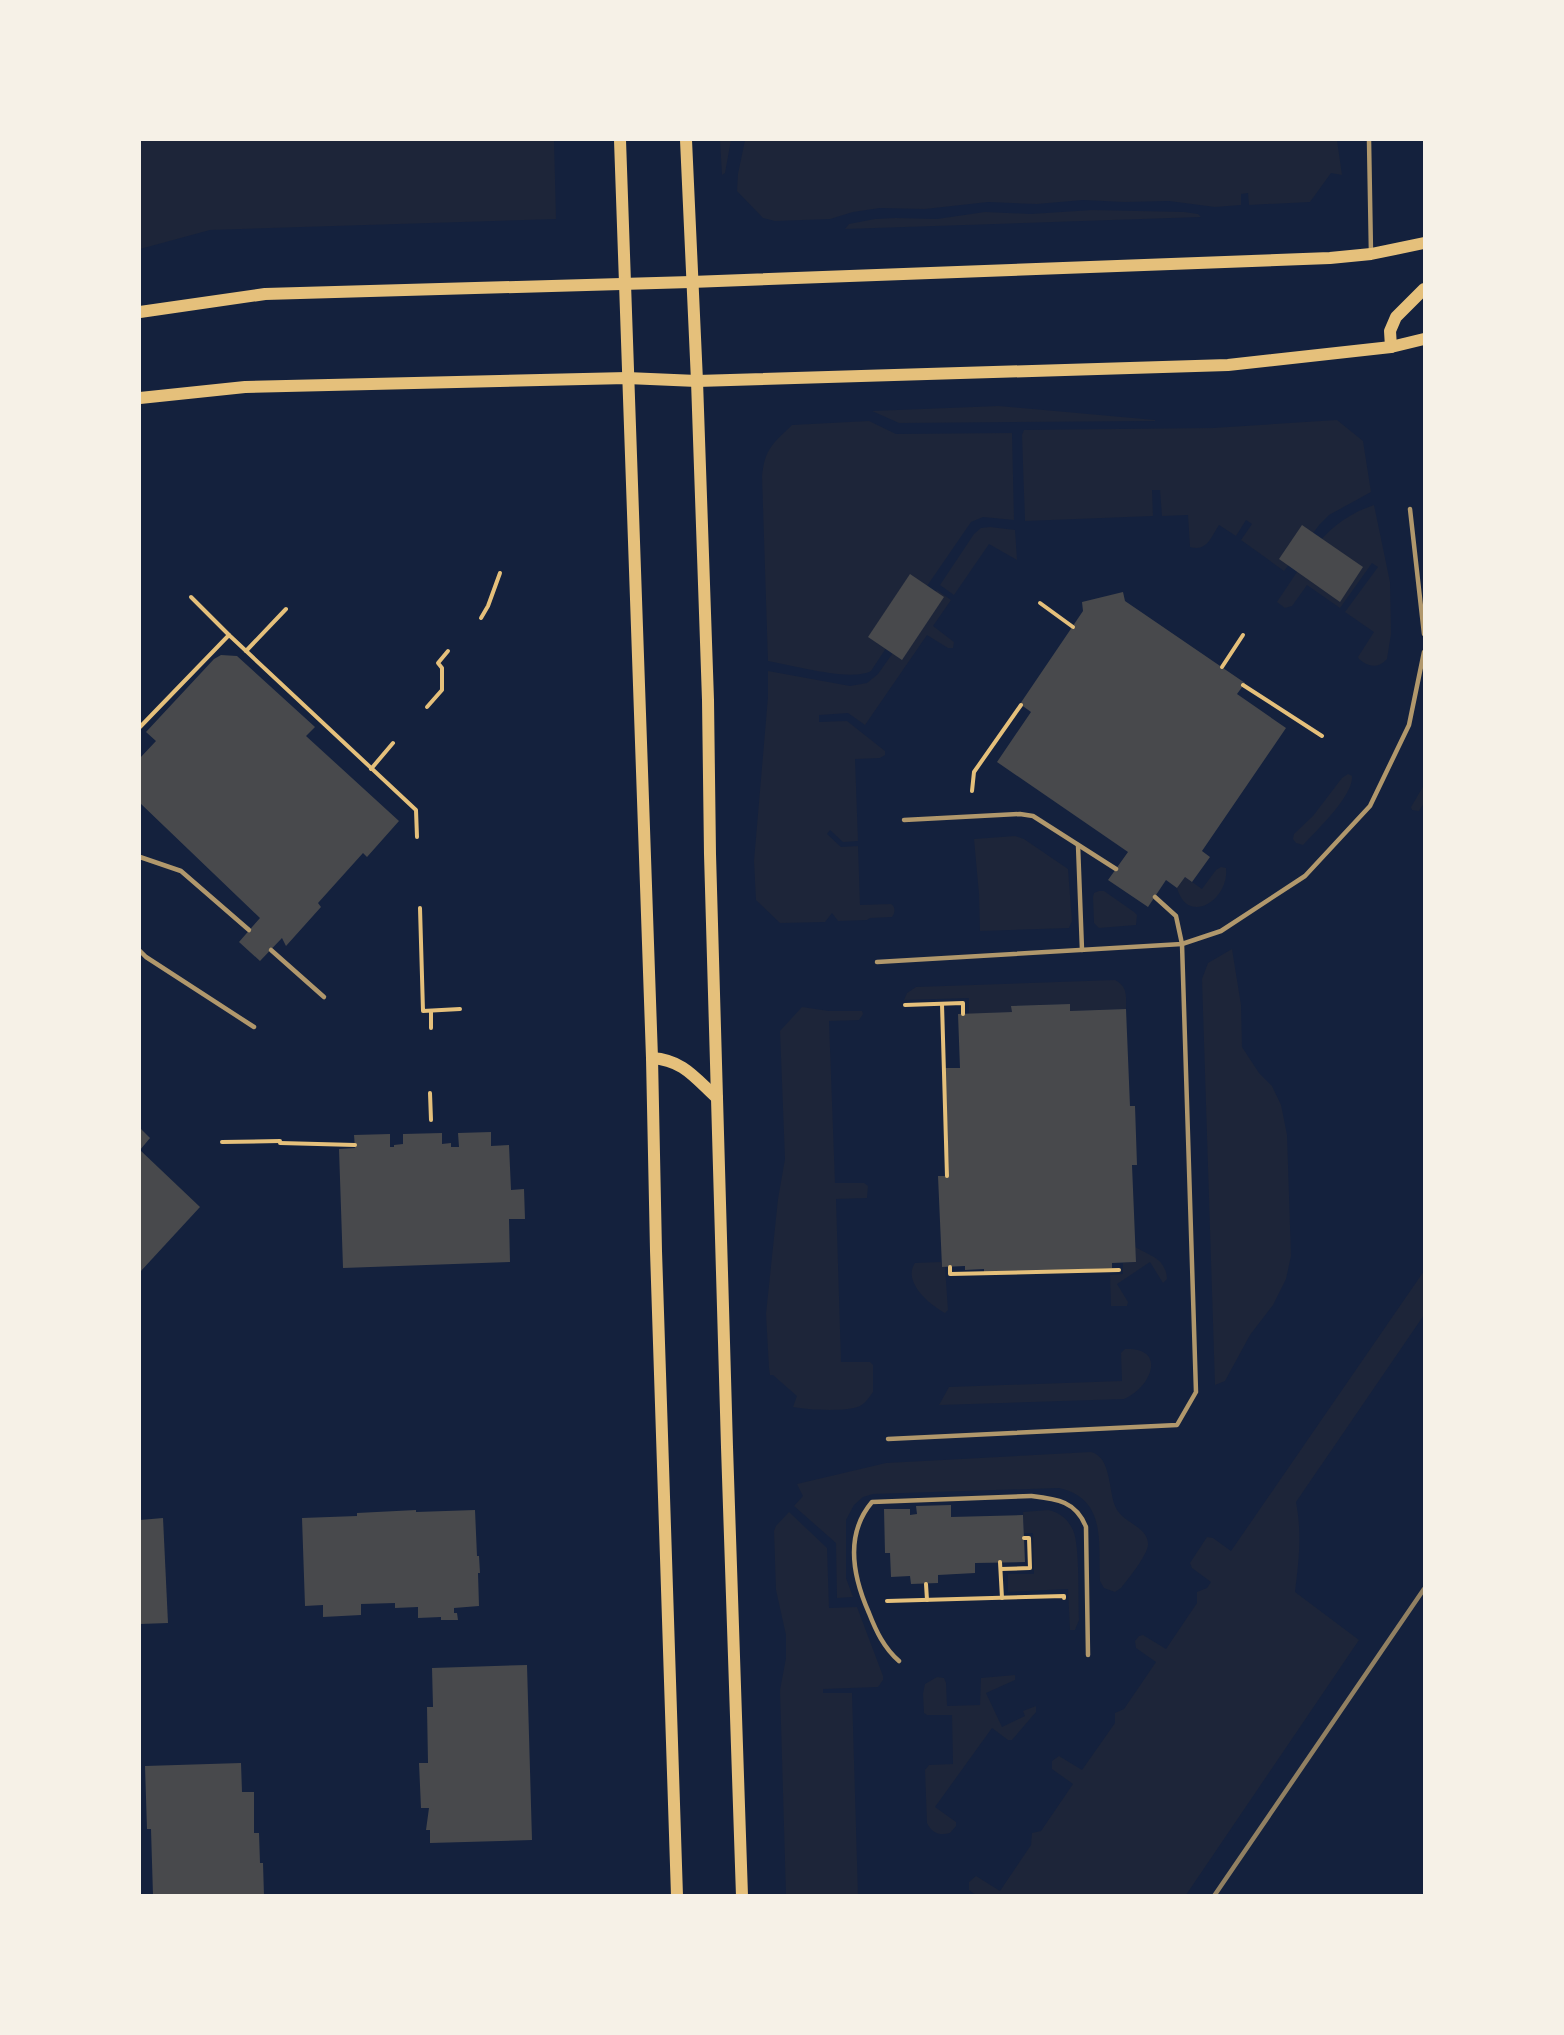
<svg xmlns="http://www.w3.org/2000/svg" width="1564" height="2035" font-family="Jost,sans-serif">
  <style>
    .green { fill: #1d2539 }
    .building { fill: #48494c }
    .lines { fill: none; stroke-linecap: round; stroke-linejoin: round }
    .path { stroke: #e5c07b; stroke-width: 4 }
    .service { stroke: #b1986c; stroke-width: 4.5 }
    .secondary { stroke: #e5c07b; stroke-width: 12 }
    .rail { stroke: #918062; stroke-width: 4.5 }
  </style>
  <rect width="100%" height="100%" fill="#14213d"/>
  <g class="green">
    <polygon points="140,140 554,140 556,219 210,230 140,249"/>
    <polygon points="720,140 731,140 725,173 722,175"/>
    <polygon points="745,140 1337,140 1342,175 1331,173 1310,202 1249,205 1248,193 1241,194 1241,205 1215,207 1169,201 1124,202 1083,200 1037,204 988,202 925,209 880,208 853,212 830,219 775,221 763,218 737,191 738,174"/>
    <polygon points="1092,210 1184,212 1198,214 1201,217 845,229 849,224 875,219 896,218 937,219 985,212 1031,214"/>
    <polygon points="999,406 1155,420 1155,421 899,423 872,411"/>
    <path d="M1337,420L1363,441L1371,492L1329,515L1320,524L1284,571L1241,540L1252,524L1246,520L1236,536L1219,525C1211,537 1207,552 1190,547L1188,515L1162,516L1160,490H1152L1153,516L1025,521L1022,435L1024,430L1213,428Z"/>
    <path d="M869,421L896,434L1012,433L1014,520L983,517L971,522L927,586L871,671C851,682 792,665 768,661L762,476C765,448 773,444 792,425Z"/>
    <path d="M1374,505L1390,582L1391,634L1387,659C1378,669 1368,667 1359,659L1358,657L1374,632L1345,612L1378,567L1372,563L1340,608L1307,585L1292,606L1285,608L1277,602C1306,560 1323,522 1374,505Z"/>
    <polygon points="990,527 1015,530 1017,560 989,544 954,595 940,585 974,534 981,528"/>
    <path d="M937,590L951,600L933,626L954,642L953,648H948L927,635L865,725L848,713L819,715V722L847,721L885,751V755L880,758L855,759L858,841L843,842L830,830L827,834L841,847L858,846L860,905L891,904C896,907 895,913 892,917L870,918L867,920L838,921L832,913L825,922L780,923L756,900L754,861L768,697V671L850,686L867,683L878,674Z"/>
    <path d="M1348,774L1352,776C1354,795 1316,831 1303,845L1296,843L1293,839L1294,834L1313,816L1342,778Z"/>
    <polygon points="1424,785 1424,803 1419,811 1412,810 1411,807"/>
    <polygon points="1015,836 1024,839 1068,869 1072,921 1069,928 980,931 979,894 974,839"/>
    <path d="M1221,867L1226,868C1230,899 1188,927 1177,888L1185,877L1202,889L1216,870Z"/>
    <polygon points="1099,891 1104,891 1134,912 1137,915 1136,925 1099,928 1094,923 1093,897 1094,893"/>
    <polygon points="1232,949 1241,1005 1242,1047 1259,1073 1272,1086 1281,1105 1287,1135 1291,1256 1286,1279 1273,1305 1250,1335 1225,1381 1215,1385 1202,979 1208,963"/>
    <path d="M1115,980C1128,987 1126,996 1126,1009L1070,1011V1004L1012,1006V1012L969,1014V998L904,1000L907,993L916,987Z"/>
    <path d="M802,1007L829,1011H862L863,1014L859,1020L829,1021L835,1183H864L868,1186L867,1198L836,1199L841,1362H870L873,1365V1392C869,1398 865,1403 860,1406C848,1412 807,1410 793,1407L797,1396L773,1375H770L769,1368L766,1314L778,1199L785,1159L780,1031Z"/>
    <path d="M1135,1247C1151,1256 1166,1259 1167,1279L1163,1283L1150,1262L1117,1284L1128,1302L1127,1306H1111L1110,1275L1123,1274V1263L1136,1262Z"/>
    <path d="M941,1262L942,1267H945L948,1310L945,1313C930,1305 902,1282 915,1263Z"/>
    <path d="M1424,1271V1315L1296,1502C1302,1534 1299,1559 1295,1592L1359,1640L1186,1895L977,1896L969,1890V1882L976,1876L1000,1891L1031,1845L1032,1833L1041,1831L1073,1784L1052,1769V1761L1059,1756L1082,1770L1115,1723V1713L1124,1709L1156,1662L1136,1648L1135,1641L1139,1636L1143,1635L1166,1649L1197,1603V1592L1207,1588L1211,1582L1192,1568L1190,1563L1207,1537L1213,1538L1231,1551Z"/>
    <path d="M1125,1349C1168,1347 1151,1388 1124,1399L939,1405L949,1387L1122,1381L1121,1353Z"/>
    <path d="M1091,1452C1112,1457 1108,1492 1116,1508C1123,1523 1149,1527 1148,1545C1147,1556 1128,1579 1121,1588L1115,1592L1104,1588L1100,1581C1098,1542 1107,1499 1059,1488L873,1494L863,1497L854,1505L846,1520V1578L853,1597L837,1598L836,1543L794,1506L803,1496L797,1484L886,1463Z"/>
    <path d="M1048,1510C1059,1512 1068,1519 1073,1530C1080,1545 1078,1601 1079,1620L1075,1630H1070L1068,1589L1008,1592V1574H1034L1033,1533H1024L1023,1512Z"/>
    <polygon points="789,1512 827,1548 829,1608 857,1607 883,1676 883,1680 878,1687 823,1689 823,1693 852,1693 858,1895 786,1895 780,1690 786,1658 786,1635 776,1590 774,1531 776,1526"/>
    <path d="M1015,1675V1680L986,1693L1002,1727L1025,1716L1023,1711L1036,1706V1712L1012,1740H1008L992,1728L935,1807L956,1822V1826L950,1833C939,1836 932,1833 927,1823L925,1770L929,1765L953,1764L952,1715H927L924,1713L923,1694L925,1684L937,1677L944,1678L946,1683L947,1706L980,1705L981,1678Z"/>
  </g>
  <g class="building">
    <polygon points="1302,525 1363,567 1340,602 1279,559"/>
    <polygon points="910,574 944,597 902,660 868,637"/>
    <polygon points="1123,592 1125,601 1245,683 1237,694 1286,728 1202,851 1210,857 1192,882 1185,877 1177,888 1166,880 1148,907 1108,880 1128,852 997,762 1031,712 1020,704 1083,611 1082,602"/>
    <polygon points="221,655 237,656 315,727 306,736 399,821 367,857 363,853 318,903 321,907 286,946 282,938 260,961 239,942 260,918 140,803 140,758 156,741 146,732 214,659"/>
    <polygon points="1070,1004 1070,1011 1126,1009 1130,1106 1135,1106 1137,1165 1132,1165 1136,1262 1112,1263 1112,1268 984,1273 984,1269 965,1270 965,1266 942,1267 938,1176 949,1176 945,1068 960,1068 958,1014 1012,1012 1011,1006"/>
    <polygon points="140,1128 150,1138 140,1150"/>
    <polygon points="491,1132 491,1146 509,1145 511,1190 524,1189 525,1219 509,1219 510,1262 343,1268 339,1149 355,1148 354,1135 390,1134 390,1147 394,1147 394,1145 403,1144 403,1134 442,1133 442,1144 451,1143 451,1147 459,1147 458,1133"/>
    <polygon points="140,1150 200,1207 140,1272"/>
    <polygon points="951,1505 951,1517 1023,1515 1025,1562 975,1563 975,1573 938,1575 938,1583 911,1584 910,1576 891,1577 890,1553 885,1553 884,1509 910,1509 910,1515 917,1514 916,1506"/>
    <polygon points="416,1510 416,1512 475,1510 477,1556 479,1556 480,1573 478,1573 479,1606 454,1608 454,1613 457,1613 458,1620 441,1620 441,1617 418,1618 418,1607 395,1608 395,1603 361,1604 361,1615 323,1617 323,1605 305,1606 302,1518 357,1516 357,1513"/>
    <polygon points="163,1518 168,1623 140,1624 140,1520"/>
    <polygon points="527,1665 532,1840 430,1843 430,1830 426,1830 429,1808 421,1808 419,1763 428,1763 427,1707 433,1707 432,1668"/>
    <polygon points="241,1763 242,1792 254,1792 254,1833 259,1833 260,1863 263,1863 264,1896 153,1896 151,1829 147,1829 145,1766"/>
  </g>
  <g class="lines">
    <g class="path">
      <polyline points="191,597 229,635"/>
      <polyline points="1040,603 1073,627"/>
      <polyline points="481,618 488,606 500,573"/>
      <polyline points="246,651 286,609"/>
      <polyline points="1222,667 1243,635"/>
      <polyline points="1243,685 1322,736"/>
      <polyline points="427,707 442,690 442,668 438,663 448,651"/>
      <polyline points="140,727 229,635 416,810 417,837"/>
      <polyline points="371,769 393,743"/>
      <polyline points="972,791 974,772 1021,705"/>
      <polyline points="420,908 423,1011 460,1009"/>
      <polyline points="942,1004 947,1176"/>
      <polyline points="905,1005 963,1003 963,1014"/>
      <polyline points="431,1011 431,1028"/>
      <polyline points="430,1093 431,1120"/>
      <polyline points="222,1142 280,1141"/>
      <polyline points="280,1143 355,1145"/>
      <polyline points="950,1267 950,1274 1119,1270"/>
      <polyline points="1000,1562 1002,1598"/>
      <polyline points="1001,1569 1030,1568 1029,1538 1024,1538"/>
      <polyline points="926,1584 927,1600"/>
      <polyline points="887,1601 1064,1596 1064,1598"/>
    </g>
    <g class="service">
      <polyline points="1369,140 1371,254"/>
      <polyline points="1410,509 1424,634"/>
      <polyline points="904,820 1020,814 1033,816 1116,869"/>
      <polyline points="1078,845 1082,950"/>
      <polyline points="140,857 181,871 249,930"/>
      <polyline points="271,950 324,997"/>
      <polyline points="140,951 146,957 254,1027"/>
      <polyline points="877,962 1182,944 1221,931 1305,876 1370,806 1409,725 1424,652"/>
      <polyline points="888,1439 1177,1425 1196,1392 1182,944 1176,916 1155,897"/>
      <path d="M899,1661C884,1648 876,1631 869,1613C853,1577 844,1535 872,1502L1031,1496C1057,1499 1076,1501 1086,1527L1088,1655"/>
    </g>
    <g class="secondary">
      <polyline points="620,140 652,1058 656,1251 677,1896"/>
      <polyline points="686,140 697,381 708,700 710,854 727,1447 742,1896"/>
      <polyline points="140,312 265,294 691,282 1330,258 1371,254 1424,243"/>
      <polyline points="1391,347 1390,331 1396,317 1424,289"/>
      <polyline points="140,398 245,387 627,378 697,381 1228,365 1391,347 1424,339"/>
      <path d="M652,1058C683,1060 695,1078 717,1098"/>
    </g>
    <polyline class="rail" points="1214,1896 1424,1589"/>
  </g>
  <rect width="1564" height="2035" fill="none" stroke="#f6f1e7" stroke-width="282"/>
</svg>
